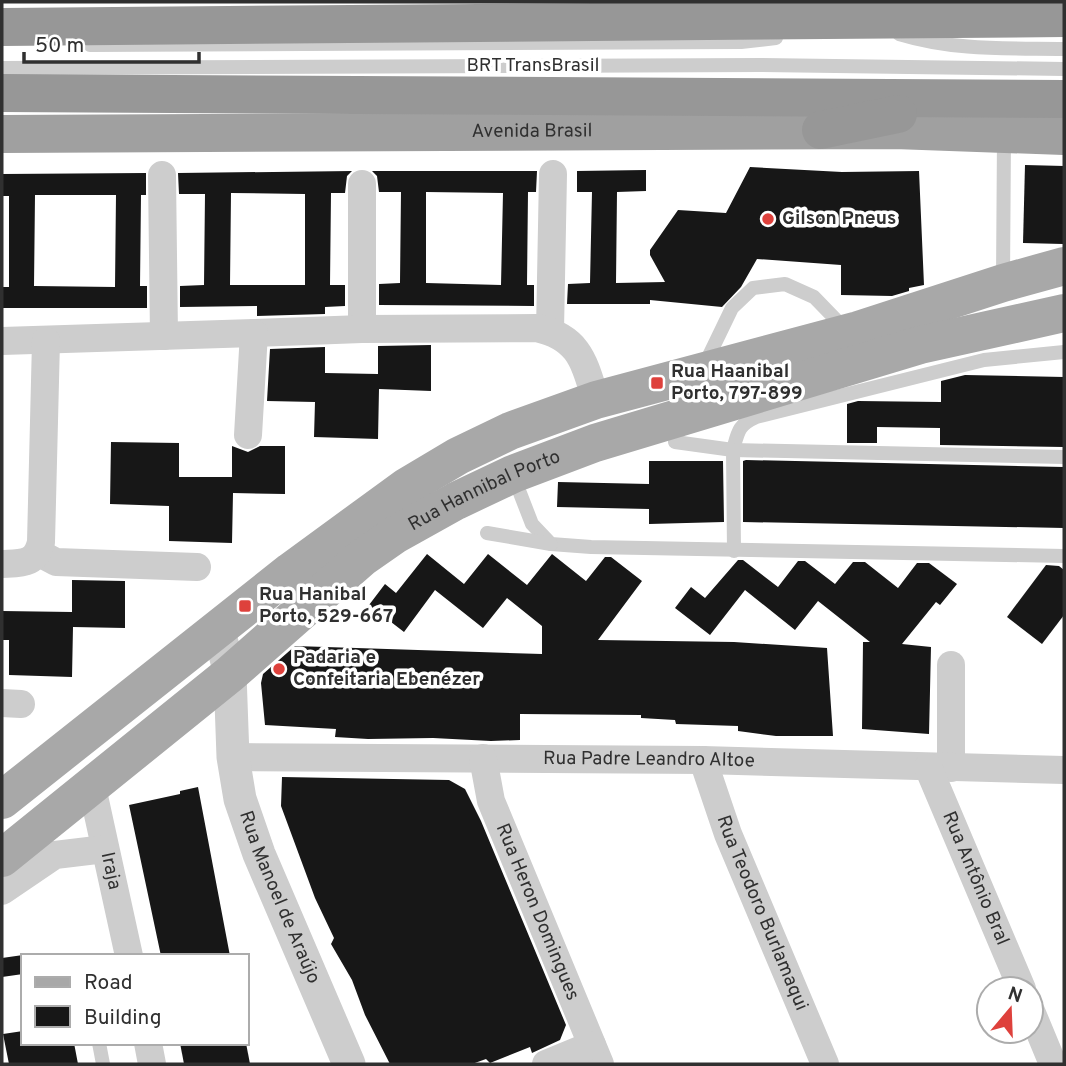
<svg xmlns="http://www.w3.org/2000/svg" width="1066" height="1066" font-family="Overpass,sans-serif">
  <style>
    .building { fill: #171717; fill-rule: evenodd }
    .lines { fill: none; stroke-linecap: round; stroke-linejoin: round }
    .service { stroke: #cdcdcd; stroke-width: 14 }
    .minor { stroke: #cdcdcd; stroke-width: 28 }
    .tertiary { stroke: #cdcdcd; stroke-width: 33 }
    .primary { stroke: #a8a8a8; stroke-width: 38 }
    .trunk { stroke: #a0a0a0; stroke-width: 38 }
    .motorway { stroke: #979797; stroke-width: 38 }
    .poi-dot { fill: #de413c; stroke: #fff; stroke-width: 2.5 }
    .labels { text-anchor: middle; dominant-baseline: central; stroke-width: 7; stroke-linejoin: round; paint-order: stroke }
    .street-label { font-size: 19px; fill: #303030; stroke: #fff }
    .poi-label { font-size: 19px; font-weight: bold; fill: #303030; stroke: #fff; text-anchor: start }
  </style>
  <rect width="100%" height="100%" fill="#fff"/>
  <g class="building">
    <polygon points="1025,165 1064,166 1063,244 1023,243"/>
    <polygon points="750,167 842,172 919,171 924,285 909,288 909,291 892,296 841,295 841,265 757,259 741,287 722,307 650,300 650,304 567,304 568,284 590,283 592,192 577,192 577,171 646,170 646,191 617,192 616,283 665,282 650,255 650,250 678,210 726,213"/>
    <path d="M352,171L347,176L345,193H331L330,285H345V306L325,307V314L257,316V306L180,307V286L204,285L205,194H179L178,173ZM231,193L305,194V285H230Z"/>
    <path d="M372,171H537L536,192H528L527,285H534V306L379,305V284L400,283L401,192H379L377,176ZM426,192L503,193L501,285L426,283Z"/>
    <path d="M146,173V195H141L140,286H147V308H2V287H9V196H2V174ZM35,195H116L115,287L34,286Z"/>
    <polygon points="431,345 431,391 379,389 378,439 314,437 315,402 267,401 270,349 325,347 325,373 378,374 378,346"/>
    <polygon points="965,375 1064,377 1064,447 940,445 940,428 877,427 877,443 847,443 847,404 858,401 941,402 941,381"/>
    <polygon points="111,442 179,443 179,477 232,477 232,446 248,452 260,446 285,446 285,494 233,493 232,543 169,541 169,506 110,504"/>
    <polygon points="746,460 1064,467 1064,528 743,522 743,461"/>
    <polygon points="649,461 723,461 724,522 649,524 649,509 557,507 558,482 649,484"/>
    <polygon points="427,554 464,584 488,554 527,585 552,554 586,581 605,557 611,557 642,581 598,640 734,642 827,648 833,736 776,736 738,731 738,726 676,724 675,720 641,718 641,715 520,714 520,740 491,741 433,738 368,739 335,737 336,729 265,725 261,683 263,674 295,646 542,654 542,626 507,598 483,628 435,590 404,632 369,605 385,584 396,593"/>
    <polygon points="738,560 743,560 778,587 798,561 805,561 835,584 853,562 865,562 898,588 917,563 929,563 957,584 940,605 936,602 902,644 931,647 929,734 862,729 863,642 870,642 818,601 795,630 745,590 710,635 675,608 691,587 705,598"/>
    <polygon points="1046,565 1059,566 1064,570 1064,615 1042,644 1007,617"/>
    <polygon points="72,580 125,581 125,628 73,627 72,677 9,675 9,640 2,640 2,611 72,612"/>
    <polygon points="282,777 449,780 465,789 481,821 566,1025 560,1040 532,1053 530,1047 490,1063 486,1059 472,1064 390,1064 365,1015 352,980 331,944 334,938 315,898 281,806"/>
    <polygon points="198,787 230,956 161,956 129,805 180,794 180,791"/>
    <polygon points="23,955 23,974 2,977 2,958"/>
    <polygon points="23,1031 23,1043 74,1043 78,1064 9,1064 3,1034"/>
    <polygon points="180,1043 246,1043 250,1064 184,1064"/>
  </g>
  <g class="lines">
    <g class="service">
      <path d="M899,34C955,51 1007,48 1064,49"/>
      <polyline points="90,45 741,42 776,38"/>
      <polyline points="2,68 761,65 1064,69"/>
      <polyline points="1003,280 1004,136"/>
      <path d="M1064,352L984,360L756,417C738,425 738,432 733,450L1064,457"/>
      <polyline points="705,364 732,308 753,288 785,284 814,297 846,330"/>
      <polyline points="675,442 733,450 734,551"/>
      <polyline points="513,475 532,524 551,544 591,547 1064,556"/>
      <polyline points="487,533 551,544"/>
      <polyline points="99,1043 103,1064"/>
    </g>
    <g class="minor">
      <polyline points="162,175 164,336"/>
      <polyline points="362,329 362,184"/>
      <polyline points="550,331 553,174"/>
      <path d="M254,333L362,329L537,328C580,338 584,362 596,400"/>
      <polyline points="2,341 254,333 248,435"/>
      <polyline points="39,553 56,562 197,567"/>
      <path d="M2,564C21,563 36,565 41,542L46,341"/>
      <polyline points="951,665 951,768"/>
      <polyline points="2,703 21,704"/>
      <path id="s1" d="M233,757L703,760L1064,770"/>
      <path id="s2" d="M483,758L491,801L600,1064"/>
      <path id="s3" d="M703,760L728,834L825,1064"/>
      <path id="s4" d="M928,767L1022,989"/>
      <path id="s5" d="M92,787L129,956"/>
      <polyline points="2,891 55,855 105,849"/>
      <polyline points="1031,1011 1053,1064"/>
      <polyline points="148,1043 152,1064"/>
      <polyline points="546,1064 592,1045"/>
    </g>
    <path class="tertiary" id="s6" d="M218,627L230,674L233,757L240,799L259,854L349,1064"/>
    <g class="primary">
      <polyline points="2,800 291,571 406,487 458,456 510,431 596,400 858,330 1003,283 1064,266"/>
      <path id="s7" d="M2,858L230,674L362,558L395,535L456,501L513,474L595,443L920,345L1064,313"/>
    </g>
    <path class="trunk" id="s8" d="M2,134L895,130L1064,136"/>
    <g class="motorway">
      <polyline points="2,27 1064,18"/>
      <polyline points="2,93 1064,99"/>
      <polyline points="821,130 898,114"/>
    </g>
  </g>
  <g class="poi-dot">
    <circle cx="768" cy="219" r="7"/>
    <rect x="650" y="376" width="14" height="14" rx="3.5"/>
    <rect x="238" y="599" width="14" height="14" rx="3.5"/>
    <circle cx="279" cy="669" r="7"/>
  </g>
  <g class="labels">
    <g class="street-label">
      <text x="533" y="66">BRT TransBrasil</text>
      <text stroke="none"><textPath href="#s8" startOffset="530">Avenida Brasil</textPath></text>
      <text stroke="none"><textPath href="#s7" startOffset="609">Rua Hannibal Porto</textPath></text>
      <text stroke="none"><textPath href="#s1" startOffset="416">Rua Padre Leandro Altoe</textPath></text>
      <text stroke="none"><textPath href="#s5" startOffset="86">Iraja</textPath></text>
      <text stroke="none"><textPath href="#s4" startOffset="121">Rua Antônio Bral</textPath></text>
      <text stroke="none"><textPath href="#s6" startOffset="280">Rua Manoel de Araújo</textPath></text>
      <text stroke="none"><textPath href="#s2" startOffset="164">Rua Heron Domingues</textPath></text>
      <text stroke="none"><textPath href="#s3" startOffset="164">Rua Teodoro Burlamaqui</textPath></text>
    </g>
    <g class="poi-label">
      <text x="782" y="219">Gilson Pneus</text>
      <text x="671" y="372">Rua Haanibal<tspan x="671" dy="22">Porto, 797-899</tspan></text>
      <text x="259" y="595">Rua Hanibal<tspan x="259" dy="22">Porto, 529-667</tspan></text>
      <text x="293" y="658">Padaria e<tspan x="293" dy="22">Confeitaria Ebenézer</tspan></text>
    </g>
  </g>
  <rect width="1066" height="1066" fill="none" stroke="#303030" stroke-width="7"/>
  <rect x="21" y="954" width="228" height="91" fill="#ffffff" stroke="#acacac" stroke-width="2"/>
  <rect x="35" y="977" width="35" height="10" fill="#a8a8a8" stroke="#acacac" stroke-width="2"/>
  <text x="84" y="989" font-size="21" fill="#303030">Road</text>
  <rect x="35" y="1006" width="35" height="21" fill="#171717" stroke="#acacac" stroke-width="2"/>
  <text x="84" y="1024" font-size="21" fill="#303030">Building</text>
  <g transform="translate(1010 1010) rotate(19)"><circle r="33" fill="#ffffff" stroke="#acacac" stroke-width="2"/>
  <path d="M0-5L12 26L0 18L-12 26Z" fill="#de413c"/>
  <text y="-10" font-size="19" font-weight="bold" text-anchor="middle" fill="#303030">N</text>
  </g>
  <path d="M24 52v10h175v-10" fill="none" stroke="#303030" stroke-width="3.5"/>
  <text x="35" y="52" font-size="21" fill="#303030" stroke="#ffffff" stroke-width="5" paint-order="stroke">50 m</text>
</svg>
